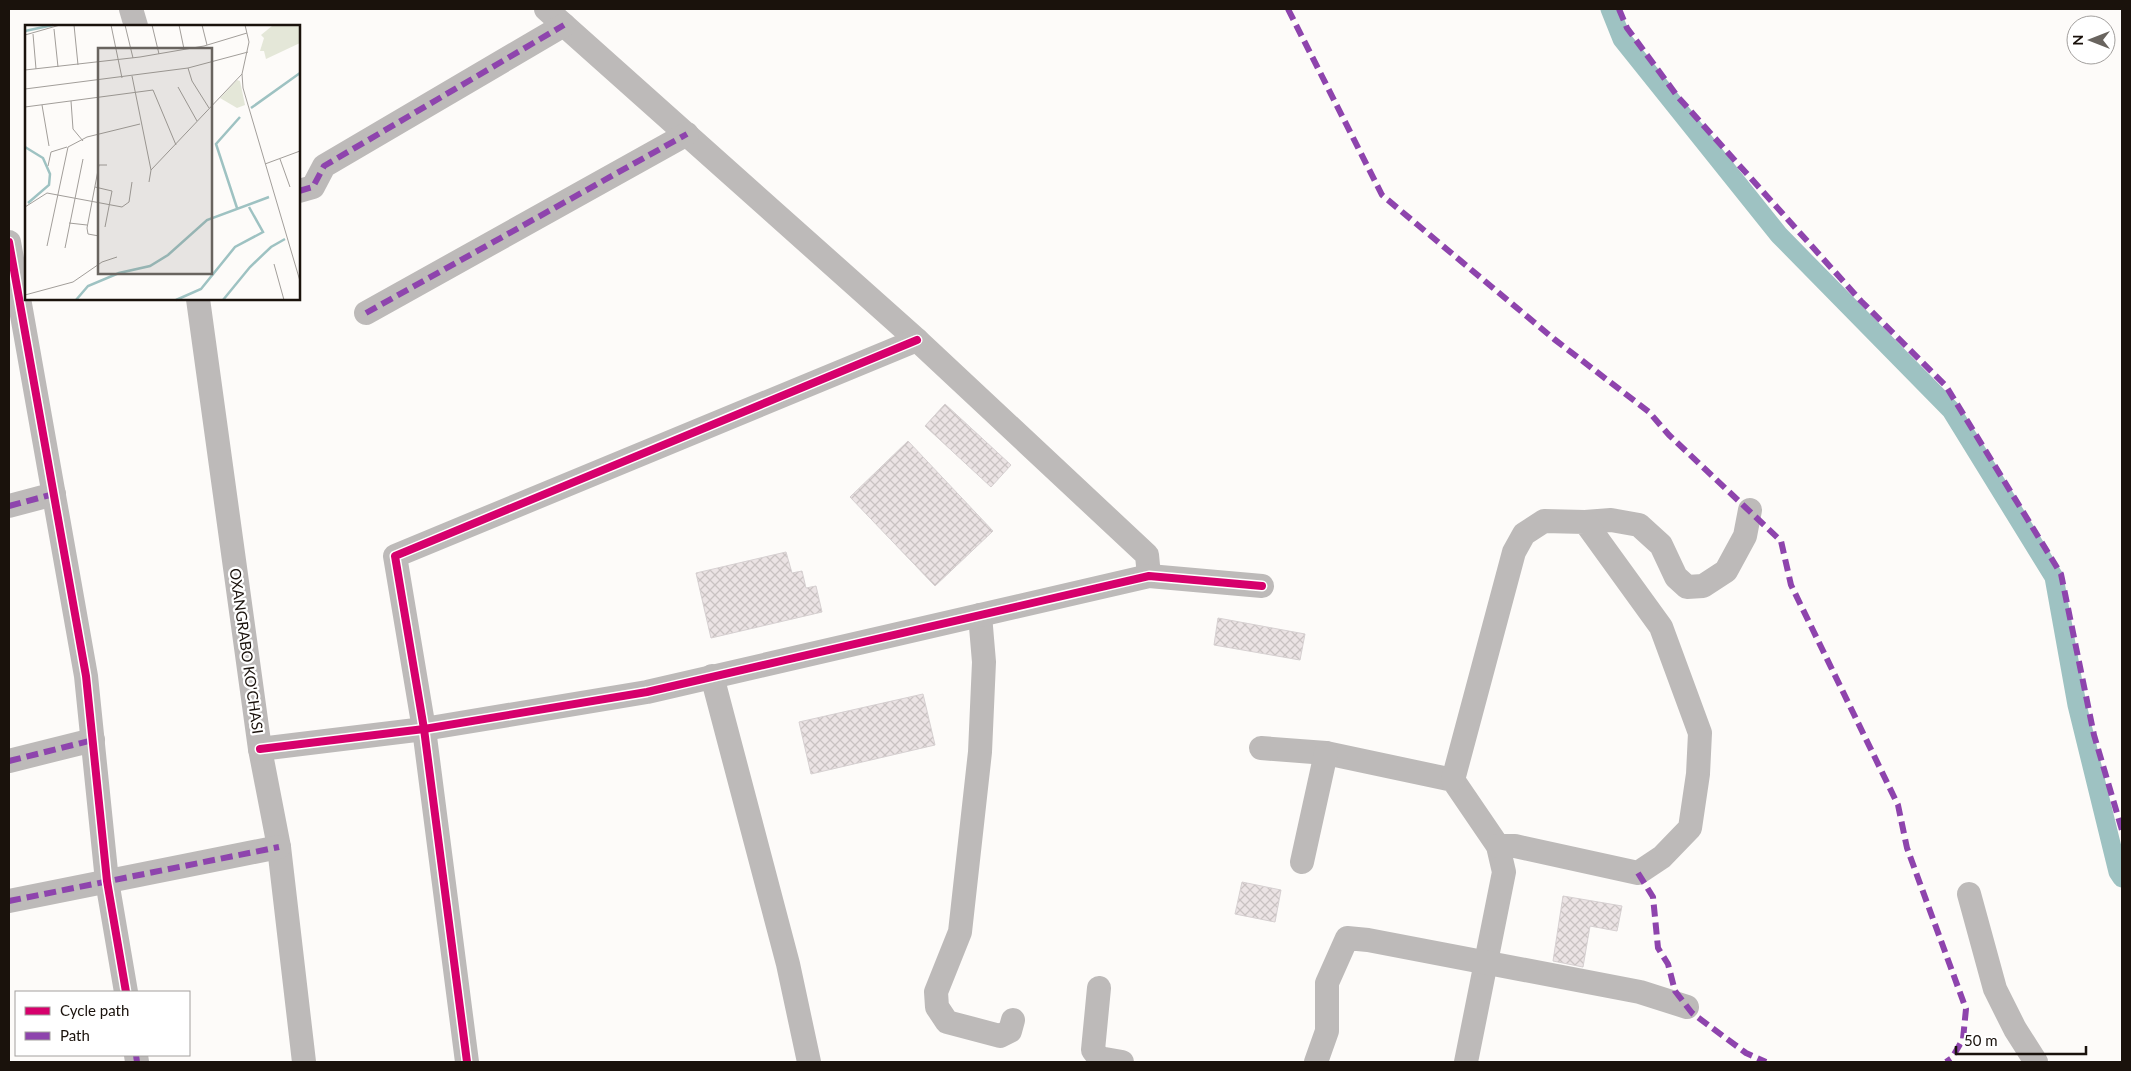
<svg xmlns="http://www.w3.org/2000/svg" width="2131" height="1071" font-family="Lato,sans-serif">
  <style>
    .lines { fill: none; stroke-linecap: round; stroke-linejoin: round }
    .canal { stroke: #9ec2c2; stroke-width: 19 }
    .building { fill: url(#building-cross-hatch); stroke: #d6d0d1 }
    .minor { stroke: #bdbab9; stroke-width: 24 }
    .quiet { stroke: #8e44ad; stroke-width: 6; stroke-dasharray: 12 6; stroke-linecap: butt }
    .cycleway-casing { stroke: #fff; stroke-width: 11 }
    .cycleway { stroke: #d6006c; stroke-width: 8 }
    .labels { text-anchor: middle; dominant-baseline: central; stroke-width: 4.5; stroke-linejoin: round; paint-order: stroke }
    .street-label { font-size: 15px; fill: #1a120c; stroke: #fff }
    .inset-river { fill: none; stroke: #9ec2c2; stroke-width: 2.5 }
    .inset-road { fill: none; stroke: #a29e9a; stroke-width: 1 }
    .view { fill: #69645f; fill-opacity: 0.15; stroke: #69645f; stroke-width: 2.5 }
    .inset-edge { fill: none; stroke: #1a120c; stroke-width: 2.5 }
  </style>
  <defs>
    <pattern id="building-cross-hatch" width="8" height="8" patternUnits="userSpaceOnUse" patternTransform="scale(1.25)"><rect width="8" height="8" fill="#ebe3e4"/><path d="M0 0l8 8M0 8l8-8" fill="none" stroke="#c9c2c2"/></pattern>
  </defs>
  <rect width="100%" height="100%" fill="#fdfbf9"/>
  <g class="lines">
    <polyline class="canal" points="1610,9 1622,39 1779,235 1951,410 2054,577 2077,705 2118,872 2122,878"/>
  </g>
  <g class="building">
    <polygon points="945,404 1011,465 991,487 925,426"/>
    <polygon points="908,441 993,531 935,586 850,497"/>
    <polygon points="786,552 792,573 802,571 806,588 816,586 822,612 711,638 696,573"/>
    <polygon points="1218,618 1305,634 1300,660 1214,645"/>
    <polygon points="923,694 935,745 811,774 799,722"/>
    <polygon points="1242,882 1281,890 1275,922 1235,914"/>
    <polygon points="1563,896 1622,906 1617,931 1590,926 1583,967 1553,961"/>
  </g>
  <g class="lines">
    <g class="minor">
      <polyline points="131,9 136,26"/>
      <polyline points="546,9 917,340 1147,555 1149,576"/>
      <polyline points="299,191 313,187 324,166 564,25"/>
      <polyline points="9,242 86,676 107,881 126,992"/>
      <polyline points="198,299 260,749 279,847 304,1062"/>
      <polyline points="366,313 687,134"/>
      <polyline points="9,506 54,494"/>
      <polyline points="1585,522 1611,520 1639,525 1661,545 1676,577 1687,587 1703,586 1726,571 1745,536 1750,510"/>
      <polyline points="980,615 984,662 980,752 960,932 936,992 937,1007 947,1022 1000,1036 1010,1031 1013,1020"/>
      <polyline points="712,676 788,964 809,1062"/>
      <polyline points="1261,748 1326,753 1453,780 1498,846 1504,872 1466,1062"/>
      <polyline points="260,749 424,729 647,692 1149,576 1262,586"/>
      <polyline points="9,761 93,740"/>
      <polyline points="1453,780 1514,552 1524,534 1544,521 1585,522 1661,627 1700,733 1698,774 1690,828 1662,857 1638,873 1515,846 1498,846"/>
      <polyline points="1302,862 1326,753"/>
      <polyline points="1969,894 1995,989 2015,1029 2036,1062"/>
      <polyline points="9,901 279,847"/>
      <polyline points="1099,988 1093,1050 1099,1058 1122,1062"/>
      <polyline points="136,1055 137,1062"/>
      <polyline points="467,1062 424,729 395,556 917,340"/>
      <polyline points="1316,1062 1327,1031 1327,983 1347,938 1368,940 1640,992 1687,1007"/>
    </g>
    <g class="quiet">
      <polyline points="1288,9 1382,195 1554,339 1649,412 1669,435 1781,541 1791,585 1898,805 1907,848 1966,1009 1963,1039 1952,1058 1946,1062"/>
      <polyline points="1619,9 1627,28 1678,97 1861,301 1946,386 2061,574 2094,735 2122,830"/>
      <polyline points="299,191 313,187 324,166 564,25"/>
      <polyline points="366,313 687,134"/>
      <polyline points="9,506 54,494"/>
      <polyline points="9,761 93,740"/>
      <polyline points="1638,873 1653,897 1658,948 1668,964 1675,991 1692,1013 1746,1053 1766,1062"/>
      <polyline points="9,901 279,847"/>
      <polyline points="136,1055 137,1062"/>
    </g>
    <g class="cycleway-casing">
      <g id="cycleway">
        <polyline points="9,242 86,676 107,881 126,992"/>
        <polyline points="260,749 424,729 647,692 1149,576 1262,586"/>
        <polyline points="467,1062 424,729 395,556 917,340"/>
      </g>
    </g>
    <use href="#cycleway" class="cycleway"/>
  </g>
  <g class="labels">
    <g class="street-label">
      <text transform="translate(247 651) rotate(82)">OXANGRABO KO'CHASI</text>
    </g>
  </g>
  <g transform="translate(25 25)">
    <rect width="275" height="275" fill="#fdfbf9"/>
    <path d="M212,55L215,56L220,80L212,83L195,73Z" fill="#e4e7d8"/>
    <path d="M275,0V18L241,34L239,26H235L239,13L236,10L247,1Z" fill="#e4e7d8"/>
    <path class="inset-river" d="M0,6L28,0M226,83L275,48M0,122L18,133L25,149L24,160L3,178M212,183L191,119L215,92M51,275L63,261L94,248L125,241L143,230L182,195L244,172M151,275L176,264L210,222L238,207L224,182M198,275L225,242L246,222L260,214"/>
    <path class="inset-road" d="M49,0L53,40M86,0L97,53M100,0L108,33M127,0L134,29M154,0L159,24M177,0L182,20M220,0L224,17L217,49L218,63L275,256M29,4L33,42M8,9L11,44M0,10L35,0M163,43L167,56L184,83M0,45L115,32L179,21L222,8M107,51L126,145L124,157M153,62L172,96M0,64L163,43L223,27M46,76L48,104L58,116M17,80L24,121M0,82L128,65L151,120M255,134L265,162M240,139L275,126M23,141L26,127L42,122M126,145L217,49M70,162L87,166L80,202M0,182L22,168L97,182L104,177L107,157M44,198L62,200M74,211L63,209L62,203L74,140H82M22,221L43,122L62,112L115,99M40,223L58,134M249,239L259,275M0,270L48,257L77,237L92,232"/>
    <path class="view" d="M73,23H187V249H73Z"/>
    <rect width="275" height="275" class="inset-edge"/>
  </g>
  <rect width="2131" height="1071" fill="none" stroke="#1a120c" stroke-width="20"/>
  <rect x="15" y="991" width="175" height="65" fill="#ffffff" stroke="#a3a09e"/>
  <rect x="25" y="1007" width="25" height="8" fill="#d6006c" stroke="#a3a09e"/>
  <text x="60" y="1016" font-size="15" fill="#1a120c">Cycle path</text>
  <rect x="25" y="1032" width="25" height="8" fill="#8e44ad" stroke="#a3a09e"/>
  <text x="60" y="1041" font-size="15" fill="#1a120c">Path</text>
  <g transform="translate(2091 40) rotate(270)"><circle r="24" fill="#ffffff" stroke="#a3a09e"/>
  <path d="M0-4L9 19L0 12L-9 19Z" fill="#69645f"/>
  <text y="-8" font-size="14" font-weight="bold" text-anchor="middle" fill="#1a120c">N</text>
  </g>
  <path d="M1956 1046v8h130v-8" fill="none" stroke="#1a120c" stroke-width="2.5"/>
  <text x="1964" y="1046" font-size="15" fill="#1a120c" stroke="#ffffff" stroke-width="4" paint-order="stroke">50 m</text>
</svg>
